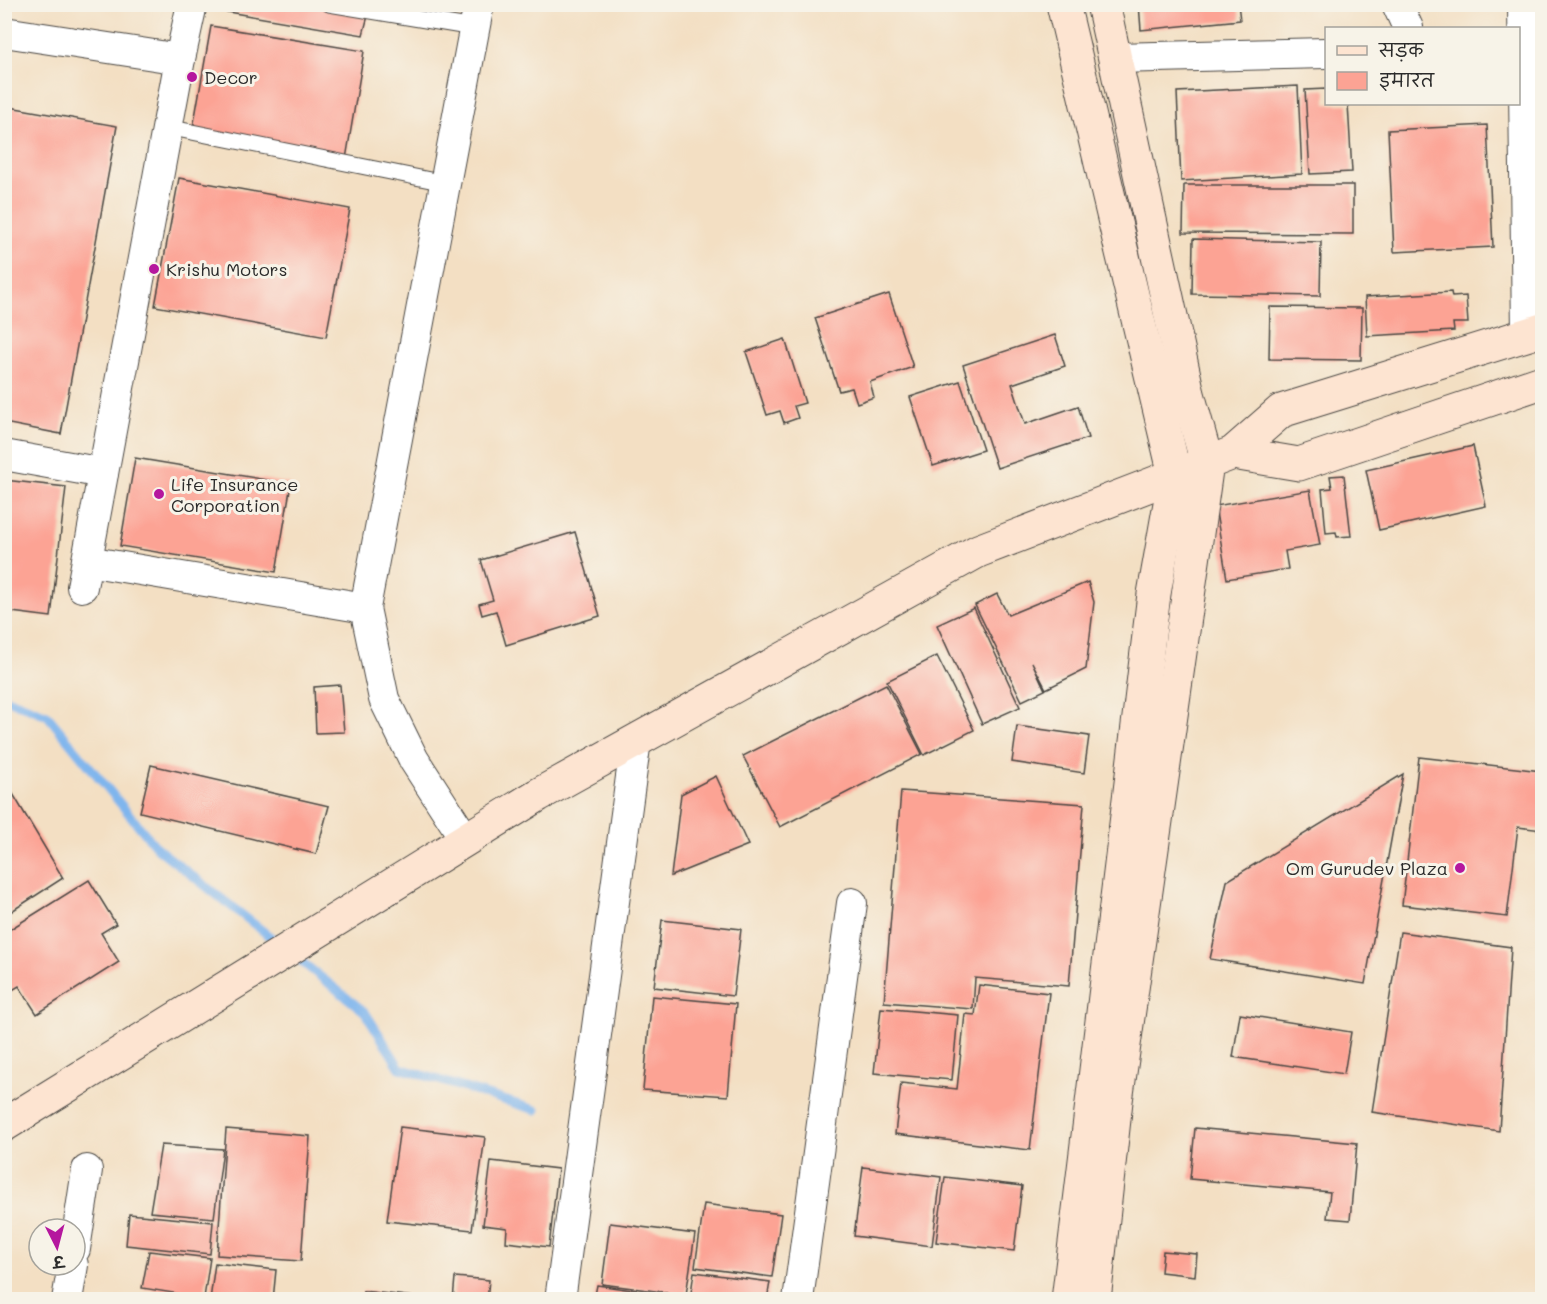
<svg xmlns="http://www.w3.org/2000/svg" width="1547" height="1304" font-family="Mali,'Playpen Sans Deva',sans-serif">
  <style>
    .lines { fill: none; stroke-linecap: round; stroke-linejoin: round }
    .stream { stroke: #7fb5ed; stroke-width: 9 }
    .building { fill: #fca394 }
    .lane-casing { stroke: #494642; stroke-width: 17 }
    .street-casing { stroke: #494642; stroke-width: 32 }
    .secondary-casing { stroke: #494642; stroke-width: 35 }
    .lane { stroke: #fff; stroke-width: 15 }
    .street { stroke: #fff; stroke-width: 30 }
    .secondary { stroke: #fde4d1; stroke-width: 33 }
    .poi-dot { fill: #b5179e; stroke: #f7f3e8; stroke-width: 2 }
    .labels { text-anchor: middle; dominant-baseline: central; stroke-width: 6; stroke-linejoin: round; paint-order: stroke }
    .poi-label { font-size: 18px; fill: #2b2b2b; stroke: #f7f3e8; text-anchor: start }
  </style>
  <rect width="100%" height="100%" fill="#f7f3e8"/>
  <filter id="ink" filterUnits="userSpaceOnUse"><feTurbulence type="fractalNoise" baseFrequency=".0167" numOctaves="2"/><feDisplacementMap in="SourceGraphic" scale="12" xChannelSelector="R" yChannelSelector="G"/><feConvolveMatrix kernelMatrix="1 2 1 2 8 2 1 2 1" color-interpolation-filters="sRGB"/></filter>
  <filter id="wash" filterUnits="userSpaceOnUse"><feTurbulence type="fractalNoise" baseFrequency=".008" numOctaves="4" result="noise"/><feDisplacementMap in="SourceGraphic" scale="24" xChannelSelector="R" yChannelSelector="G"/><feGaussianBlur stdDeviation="1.35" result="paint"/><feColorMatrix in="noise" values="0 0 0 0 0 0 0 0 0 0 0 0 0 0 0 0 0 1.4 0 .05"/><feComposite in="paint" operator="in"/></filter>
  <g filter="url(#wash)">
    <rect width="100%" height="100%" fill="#f3dfc3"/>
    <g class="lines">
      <g class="stream">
        <polyline points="4,698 47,715 157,848 282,946"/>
        <polyline points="293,955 365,1012 400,1068 536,1110"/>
      </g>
    </g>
    <g id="blocks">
      <g class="building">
        <polygon points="205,4 371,4 363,35 205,8"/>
        <polygon points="1139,4 1238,4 1240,20 1141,30"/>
        <polygon points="211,26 364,51 346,159 192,134"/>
        <polygon points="1298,86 1302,174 1181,181 1177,92"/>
        <polygon points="1326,89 1326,104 1348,104 1352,172 1310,174 1305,90"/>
        <polygon points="4,106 117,126 61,434 4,423"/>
        <polygon points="1487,125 1493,247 1394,252 1388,130"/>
        <polygon points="179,178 350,209 326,337 155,306"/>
        <polygon points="1184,185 1353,185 1353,234 1183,233"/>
        <polygon points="1193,239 1321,242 1320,296 1192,294"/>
        <polygon points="1451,292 1452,297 1466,296 1468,323 1453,323 1454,331 1367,336 1365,297"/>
        <polygon points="889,294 913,367 870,382 874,397 857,403 852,388 839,391 815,318"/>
        <polygon points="1270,307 1362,308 1361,360 1269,359"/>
        <polygon points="1055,335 1065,366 1012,384 1025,424 1078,406 1088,438 997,468 963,365"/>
        <polygon points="785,339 805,403 794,406 798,418 784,423 780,411 767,415 746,352"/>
        <polygon points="960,381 983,450 933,466 910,397"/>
        <polygon points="1473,446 1486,506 1379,530 1366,470"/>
        <polygon points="135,458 291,484 276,572 120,546"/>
        <polygon points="1344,475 1351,536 1337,537 1336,532 1326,533 1322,489 1332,488 1330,476"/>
        <polygon points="4,480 66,487 51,617 4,611"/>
        <polygon points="1310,490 1320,545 1285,551 1288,569 1227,579 1215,506"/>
        <polygon points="575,532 600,616 506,645 496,611 482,615 479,604 493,600 481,560"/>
        <polygon points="1088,582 1094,602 1086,669 1046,689 1032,662 1045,690 1022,701 975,605 997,594 1008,615"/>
        <polygon points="974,608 1020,707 982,724 937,625"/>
        <polygon points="937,656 974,730 924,755 887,681"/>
        <polygon points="886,684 922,754 780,827 743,756"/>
        <polygon points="340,685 344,732 316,733 314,687"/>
        <polygon points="1017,726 1089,736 1084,773 1012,762"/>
        <polygon points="1419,757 1542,771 1542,830 1518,827 1507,917 1402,905"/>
        <polygon points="151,765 329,806 316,854 140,812"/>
        <polygon points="1403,774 1365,984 1210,959 1227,881"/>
        <polygon points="716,776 748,845 671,876 681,794"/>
        <polygon points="901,791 1084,804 1069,986 975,978 973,1009 884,1002"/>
        <polygon points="13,794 63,878 4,916 4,799"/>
        <polygon points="89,880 116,924 101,933 119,962 37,1014 19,986 4,995 4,933"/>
        <polygon points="662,920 741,929 733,996 654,987"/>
        <polygon points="1400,932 1511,947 1499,1131 1372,1112"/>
        <polygon points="979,985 1049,993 1030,1150 895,1134 901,1083 957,1089 965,1014 975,1015"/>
        <polygon points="652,996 736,1004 728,1096 643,1090"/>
        <polygon points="881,1008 958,1015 952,1080 874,1073"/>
        <polygon points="1240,1014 1351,1032 1344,1074 1233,1057"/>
        <polygon points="400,1127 485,1137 472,1230 387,1221"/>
        <polygon points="1195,1128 1357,1143 1350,1220 1327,1218 1330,1192 1190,1179"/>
        <polygon points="226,1129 310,1136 301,1261 217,1255"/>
        <polygon points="161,1145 223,1149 214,1218 150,1212"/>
        <polygon points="491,1161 558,1169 549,1247 506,1242 507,1228 483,1225"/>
        <polygon points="863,1167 941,1177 932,1246 854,1236"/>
        <polygon points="945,1177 1022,1186 1014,1251 936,1242"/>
        <polygon points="704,1204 781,1214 772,1277 695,1267"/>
        <polygon points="129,1214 213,1222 210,1254 126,1245"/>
        <polygon points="610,1223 695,1234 686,1295 602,1284"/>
        <polygon points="149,1251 210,1258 204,1298 142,1288"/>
        <polygon points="1163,1251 1197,1254 1195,1276 1161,1272"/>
        <polygon points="215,1263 276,1270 273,1300 210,1300"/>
        <polygon points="694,1272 770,1282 767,1300 690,1300"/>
        <polygon points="455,1277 489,1280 487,1300 453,1300"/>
        <polygon points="597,1285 687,1298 687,1300 594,1300"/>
        <polygon points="363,1291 423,1298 423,1300 362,1300"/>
      </g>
    </g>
  </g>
  <g filter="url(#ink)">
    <use href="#blocks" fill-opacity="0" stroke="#494642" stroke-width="1.5"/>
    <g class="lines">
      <g class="lane-casing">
        <g id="lane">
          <polyline points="329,4 474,28"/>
          <polyline points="167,127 445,183"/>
        </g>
      </g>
      <g class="street-casing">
        <g id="street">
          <polyline points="1397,4 1408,28"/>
          <polyline points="1523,4 1527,335"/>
          <polyline points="4,32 180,59 82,587"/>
          <polyline points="1115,58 1326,53"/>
          <polyline points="180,59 192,4"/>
          <polyline points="4,455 103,473"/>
          <polyline points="87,561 365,608"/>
          <polyline points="465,839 414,760 384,699 365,608 479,4"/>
          <polyline points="75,1249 87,1170"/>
          <polyline points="67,1300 73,1265"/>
          <polyline points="560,1300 636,740"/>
          <polyline points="798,1300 852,903"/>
        </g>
      </g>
      <g class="secondary-casing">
        <g id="secondary">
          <polyline points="1063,4 1175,475 1154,594 1068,1300"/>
          <polyline points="1233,453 1299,464 1542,382"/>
          <polyline points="4,1125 538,795 978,551 1233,453 1281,411 1542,330"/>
          <polyline points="1094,1300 1116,1101 1207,463 1188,394 1103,4"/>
        </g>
      </g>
      <use href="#lane" class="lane"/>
      <use href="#street" class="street"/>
      <use href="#secondary" class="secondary"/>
    </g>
  </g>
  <g class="poi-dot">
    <circle cx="192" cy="77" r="6"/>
    <circle cx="154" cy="269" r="6"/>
    <circle cx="159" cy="494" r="6"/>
    <circle cx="1460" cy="868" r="6"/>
  </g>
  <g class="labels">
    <g class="poi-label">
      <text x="204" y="77">Decor</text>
      <text x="166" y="269">Krishu Motors</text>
      <text x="171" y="484">Life Insurance<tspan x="171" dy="21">Corporation</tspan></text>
      <text x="1448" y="868" text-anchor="end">Om Gurudev Plaza</text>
    </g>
  </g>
  <rect width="1547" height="1304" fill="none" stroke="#f7f3e8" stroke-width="24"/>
  <rect x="1325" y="27" width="195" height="78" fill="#f7f3e8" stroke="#a5a39c" stroke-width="1.5"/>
  <rect x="1337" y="46" width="30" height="9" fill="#fde4d1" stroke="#a5a39c" stroke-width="1.5"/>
  <text x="1379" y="57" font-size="18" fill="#2b2b2b">सड़क</text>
  <rect x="1337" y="72" width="30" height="18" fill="#fca394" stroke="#a5a39c" stroke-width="1.5"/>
  <text x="1379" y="87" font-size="18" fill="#2b2b2b">इमारत</text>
  <g transform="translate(57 1247) rotate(174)"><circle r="28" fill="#f7f3e8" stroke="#a5a39c" stroke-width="1.5"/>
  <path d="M0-4.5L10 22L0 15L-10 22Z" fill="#b5179e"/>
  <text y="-9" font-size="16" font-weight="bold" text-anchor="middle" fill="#2b2b2b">उ</text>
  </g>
</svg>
